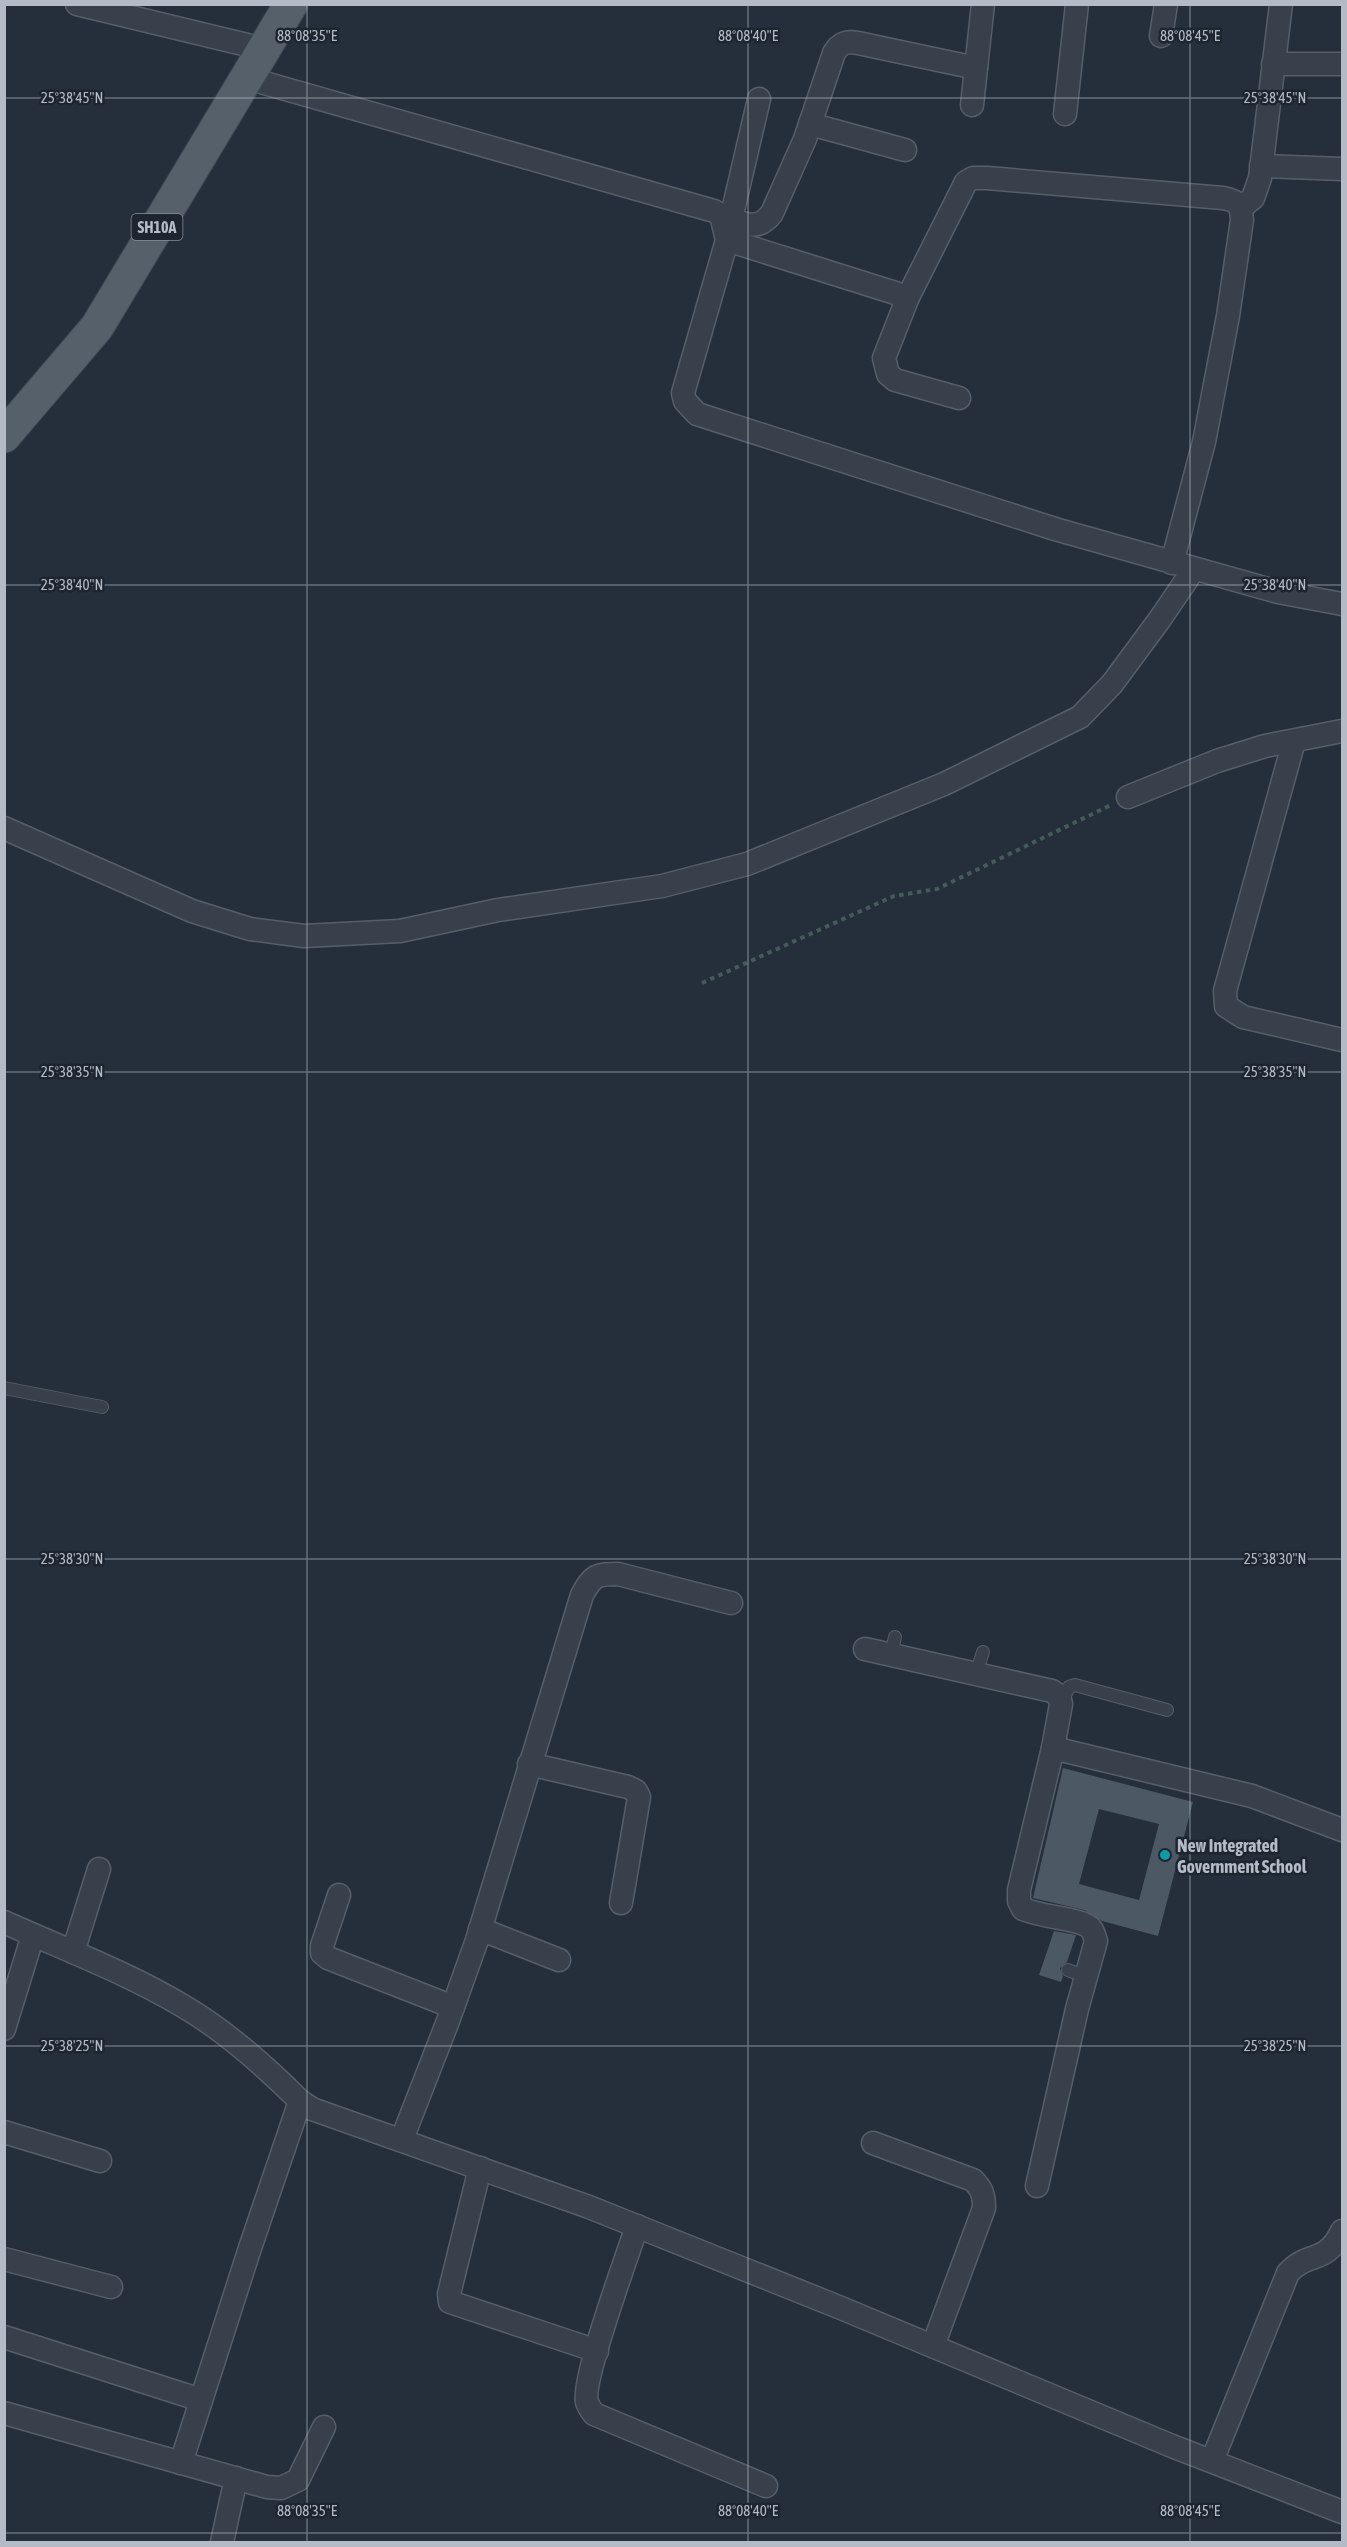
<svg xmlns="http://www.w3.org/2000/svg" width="1347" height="2547" font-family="'Asap Condensed',sans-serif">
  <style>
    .building { fill: #4d5865; fill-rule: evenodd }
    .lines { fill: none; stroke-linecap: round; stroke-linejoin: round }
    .service-casing { stroke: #565f69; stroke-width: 14 }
    .minor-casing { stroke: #565f69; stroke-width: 25 }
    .primary-casing { stroke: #414a54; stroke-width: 35 }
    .path { stroke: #46595b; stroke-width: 4; stroke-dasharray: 4.5 4.5; stroke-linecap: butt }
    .service { stroke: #38414b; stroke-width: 12 }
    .minor { stroke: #38414b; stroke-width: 22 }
    .primary { stroke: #56606b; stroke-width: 33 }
    .ticks { fill: none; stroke: #b3bcc6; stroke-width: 1.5; stroke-opacity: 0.45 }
    .culture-dot { fill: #0f9aa8; stroke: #1d2630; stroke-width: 2 }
    .labels { text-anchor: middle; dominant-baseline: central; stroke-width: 5; stroke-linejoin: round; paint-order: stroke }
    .shield { fill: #1d2630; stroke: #868f99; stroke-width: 1.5 }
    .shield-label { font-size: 16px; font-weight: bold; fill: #b3bcc6 }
    .poi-label { font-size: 18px; font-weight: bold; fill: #b3bcc6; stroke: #1d2630; text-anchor: start }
    .ticks-label { font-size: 15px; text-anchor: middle; fill: #b3bcc6; stroke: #1d2630; stroke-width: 5; stroke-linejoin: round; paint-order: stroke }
  </style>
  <rect width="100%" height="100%" fill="#242f3b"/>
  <g class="building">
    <path d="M1063,1768L1193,1802L1158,1936L1102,1921L1084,1910L1033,1898ZM1099,1809L1159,1824L1139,1900L1079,1884Z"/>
    <polygon points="1054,1931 1076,1935 1067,1962 1060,1968 1063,1976 1061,1982 1039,1975"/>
  </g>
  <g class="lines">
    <g class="service-casing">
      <g id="service">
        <polyline points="4,1388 102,1407"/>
        <polyline points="891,1655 895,1637"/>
        <polyline points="976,1674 983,1652"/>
        <polyline points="1061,1703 1069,1687 1075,1685 1167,1710"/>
        <polyline points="1068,1970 1086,1977"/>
      </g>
    </g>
    <g class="minor-casing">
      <g id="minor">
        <polyline points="77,4 264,49"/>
        <polyline points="1161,36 1166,4"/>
        <polyline points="1273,64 1342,64"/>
        <polyline points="247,78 714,211 721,215 727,240 683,393 685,401 697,414 1055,529 1278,592 1342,604"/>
        <polyline points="972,105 983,4"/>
        <polyline points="1065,114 1077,4"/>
        <polyline points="810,124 905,150"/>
        <polyline points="1261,166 1342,169"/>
        <polyline points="1242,207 1253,198 1260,178 1281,4"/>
        <path d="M721,215C741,222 757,234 772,213L805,139L834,53C840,43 846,41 858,43L976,68"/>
        <polyline points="731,219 759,99"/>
        <polyline points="727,240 908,297"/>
        <path d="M959,398L895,380L888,374L884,358L908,297L966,182L973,178H987L1223,198C1238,201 1241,204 1242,220L1228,316L1204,442L1172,563"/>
        <polyline points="1294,741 1225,991 1226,1006 1243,1017 1342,1040"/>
        <polyline points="1128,797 1217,761 1265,746 1342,731"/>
        <polyline points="4,828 192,911 250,929 304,936 400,931 498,910 662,886 747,864 944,784 1080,717 1112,684 1160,619 1194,569"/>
        <path d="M865,1649L1052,1691L1059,1696L1061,1704L1053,1748L1019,1890V1901L1023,1909C1042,1917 1073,1918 1086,1925C1093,1928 1094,1935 1096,1941L1077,2009L1037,2186"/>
        <polyline points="1053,1748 1252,1796 1342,1830"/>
        <polyline points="529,1764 628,1787 636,1791 639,1797 621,1903"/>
        <polyline points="339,1895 322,1946 322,1953 328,1958 453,2007"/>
        <path d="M4,1922C64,1949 126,1972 183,2006C226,2031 265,2066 300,2101L312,2109L589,2207L841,2308L1172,2446L1342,2512"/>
        <polyline points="480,1929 559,1960"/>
        <polyline points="73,1952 99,1869"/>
        <polyline points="4,2029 33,1935"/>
        <polyline points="4,2132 100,2161"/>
        <path d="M402,2139L448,2021L477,1940L582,1595C593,1575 596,1574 618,1574L731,1603"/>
        <path d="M873,2143L973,2180C982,2189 984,2195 984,2208L933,2346"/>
        <polyline points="480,2168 449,2294 450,2302 597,2351"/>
        <path d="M637,2226C628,2254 581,2381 587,2402C588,2406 591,2410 594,2414L766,2486"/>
        <polyline points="4,2259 111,2287"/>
        <polyline points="4,2337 201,2400"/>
        <polyline points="4,2413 267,2487 281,2488 298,2480 324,2427"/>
        <path d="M1212,2461L1288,2273C1309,2250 1325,2266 1342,2231"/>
        <polyline points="181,2463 249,2251 300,2101"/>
        <polyline points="222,2542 236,2478"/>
      </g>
    </g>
    <g class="primary-casing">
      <polyline id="primary" points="4,436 97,327 291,4"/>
    </g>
    <polyline class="path" points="702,983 894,896 937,889 1111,805"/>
    <use href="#service" class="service"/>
    <use href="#minor" class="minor"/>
    <use href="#primary" class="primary"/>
  </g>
  <path class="ticks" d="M307,4V2542M748,4V2542M1190,4V2542M4,98H1342M4,585H1342M4,1072H1342M4,1559H1342M4,2046H1342M4,2533H1342"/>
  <circle class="culture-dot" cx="1165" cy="1855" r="6"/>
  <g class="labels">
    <rect class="shield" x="131.5" y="214" width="51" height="26" rx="4.5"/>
    <g class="shield-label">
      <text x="157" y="227">SH10A</text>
    </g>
    <g class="poi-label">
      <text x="1177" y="1845">New Integrated<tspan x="1177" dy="21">Government School</tspan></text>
    </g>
  </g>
  <g class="ticks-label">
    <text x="307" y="41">88°08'35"E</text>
    <text x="748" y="41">88°08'40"E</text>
    <text x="1190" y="41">88°08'45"E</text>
    <text x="72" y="103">25°38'45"N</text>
    <text x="1275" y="103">25°38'45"N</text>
    <text x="72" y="590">25°38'40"N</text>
    <text x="1275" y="590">25°38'40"N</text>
    <text x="72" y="1077">25°38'35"N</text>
    <text x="1275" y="1077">25°38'35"N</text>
    <text x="72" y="1564">25°38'30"N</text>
    <text x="1275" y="1564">25°38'30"N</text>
    <text x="72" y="2051">25°38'25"N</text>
    <text x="1275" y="2051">25°38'25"N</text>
    <text x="307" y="2516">88°08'35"E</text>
    <text x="748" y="2516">88°08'40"E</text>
    <text x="1190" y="2516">88°08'45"E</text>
  </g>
  <rect width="1347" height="2547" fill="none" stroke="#b3bcc6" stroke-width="12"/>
</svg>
